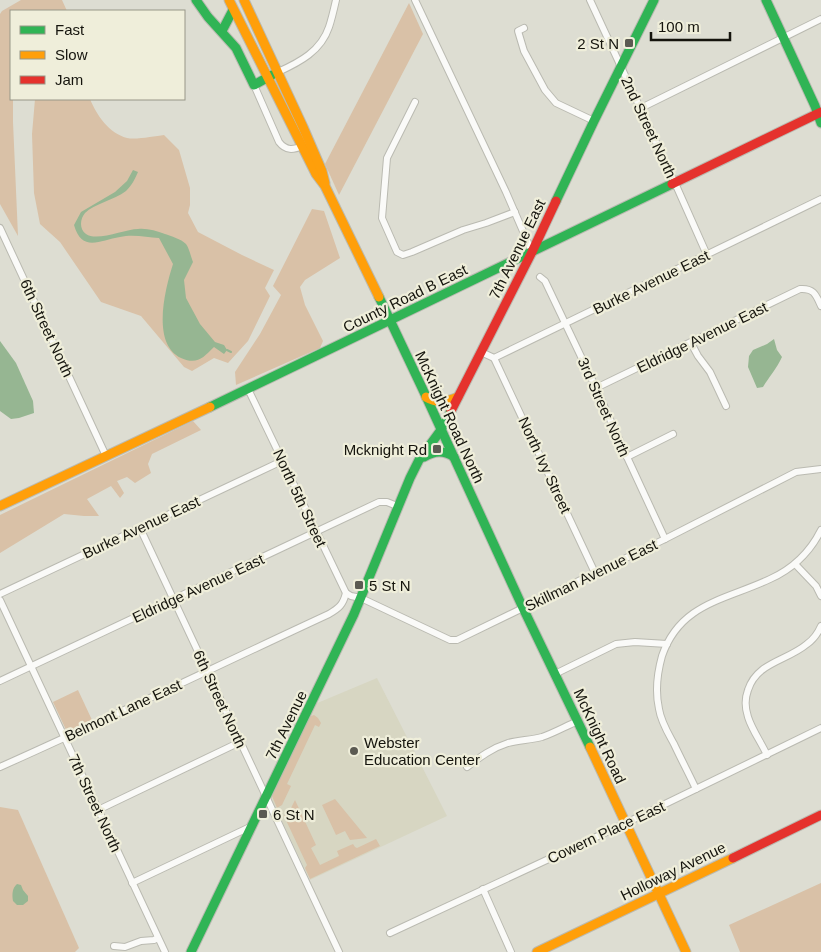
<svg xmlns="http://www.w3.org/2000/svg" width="821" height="952" font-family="Arial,sans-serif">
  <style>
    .built { fill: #d7d6c2 }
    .green { fill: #d9c1a7 }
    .water { fill: #96b692 }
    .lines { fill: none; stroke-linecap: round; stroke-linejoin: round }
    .stream { stroke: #96b692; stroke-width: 2 }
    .street-casing { stroke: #babab1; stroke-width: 8 }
    .fast-casing { stroke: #babab1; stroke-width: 11 }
    .slow-casing { stroke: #babab1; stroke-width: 11 }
    .jam-casing { stroke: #babab1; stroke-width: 11 }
    .street { stroke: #fafaf8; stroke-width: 6 }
    .fast { stroke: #30b455; stroke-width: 9 }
    .slow { stroke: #ff9f0a; stroke-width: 9 }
    .jam { stroke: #e5322d; stroke-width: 9 }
    .poi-dot { fill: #5b5a52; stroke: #efeeda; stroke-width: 2 }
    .labels { text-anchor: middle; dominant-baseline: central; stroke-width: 4.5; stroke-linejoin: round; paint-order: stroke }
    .poi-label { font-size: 15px; fill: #15140d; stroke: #efeeda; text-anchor: start }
    .street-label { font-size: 15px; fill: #15140d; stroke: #efeeda }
  </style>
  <rect width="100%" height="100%" fill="#ddddd2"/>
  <polygon class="built" points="377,678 447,816 310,880 271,798 315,704"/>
  <g class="green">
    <polygon points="21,0 62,0 67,11 11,11 11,99 13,99 13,122 18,236 0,204 0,14 2,11"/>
    <polygon points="409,3 423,34 339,195 325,164"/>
    <path d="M35,99H90C97,116 109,133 127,138C136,140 155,136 164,135L179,150L190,188V205L188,213L198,232L242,255L274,270L265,288L270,296L248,341L228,363L214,358L192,371L184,367L141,316L101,302L60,242L40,224L34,193L32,134Z"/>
    <polygon points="312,209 324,211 340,258 305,280 300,287 305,305 323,341 320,348 236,385 235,372 260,334 281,295 273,286"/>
    <polygon points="193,421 201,430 152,454 148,464 151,473 135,483 127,477 117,481 124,493 120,498 111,486 87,499 99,516 84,516 64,514 0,553 0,515"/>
    <polygon points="78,690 92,720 67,732 53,702"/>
    <polygon points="314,715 318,718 321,723 319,727 315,725 287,784 291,786 282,805 277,808 272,796 309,718 311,716"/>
    <polygon points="335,799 367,838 350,840 345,831 336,835 322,805"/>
    <polygon points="295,800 316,845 311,848 320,865 339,856 337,851 353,844 355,847 357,848 376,839 380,846 310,879 305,868 307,865 284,816 291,808"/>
    <polygon points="0,807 18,810 79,948 75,952 0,952"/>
    <polygon points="821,883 821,952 740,952 729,925"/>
  </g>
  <g class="water">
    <path d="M133,170L138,172C135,179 132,185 126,191C114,200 94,204 85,213C80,219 79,229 86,234C97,242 125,229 138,229C147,228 156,231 165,234C171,236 181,239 186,244C189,248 191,257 193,262L184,280L186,298L200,324L215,342L224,345L227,350L224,354L214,347C203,358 197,365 181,358C151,344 165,289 173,264L159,238C147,237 132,234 120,237C100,240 82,253 74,225L81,212L115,192L127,181Z"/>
    <path d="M774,339L777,350L782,357C777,368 769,377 763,387L757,388L748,367L749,356L753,350L767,344Z"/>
    <polygon points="0,341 16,363 33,401 34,413 19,418 11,419 0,411"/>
    <path d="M17,884L21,885L23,890L28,896V901L23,905H17L13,901C12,895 12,888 17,884Z"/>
  </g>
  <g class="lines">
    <polyline class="stream" points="227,350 231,352"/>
    <g class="street-casing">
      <g id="street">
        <polyline points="415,0 506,192 532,252"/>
        <polyline points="590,0 675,183 707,255"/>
        <polyline points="524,28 518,31 524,51 545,90 556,103 594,121"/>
        <path d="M278,72C300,62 321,51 329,27C332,18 334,9 336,0"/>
        <path d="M254,85L279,142C286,151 293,150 303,146"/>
        <polyline points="415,102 387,158 382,218 397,252 403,255 412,252 463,230 486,223 515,212"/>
        <polyline points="641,108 821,19"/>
        <polyline points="0,228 106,456"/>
        <polyline points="540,277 545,281 596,388 627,457 665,539"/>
        <polyline points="691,343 698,356 710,372 726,406"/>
        <polyline points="481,352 494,358 821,199"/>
        <polyline points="494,358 595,573"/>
        <path d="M596,388L800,289C814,288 816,295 821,306"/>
        <polyline points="248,389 346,593 351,596 361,598 450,640 457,640 665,539 796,472 821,469"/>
        <polyline points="627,457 673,434"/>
        <polyline points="140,528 339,952"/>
        <polyline points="795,564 816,586 821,596"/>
        <polyline points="0,594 282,461"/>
        <polyline points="0,600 165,952"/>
        <polyline points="555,674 616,644 635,642 667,644"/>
        <polyline points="0,681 379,502 387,502 397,506"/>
        <path d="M767,755C761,742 752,730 748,717C745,708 745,698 748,690C757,662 787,661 807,644C814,639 818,633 821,626"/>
        <path d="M0,767C110,718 219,665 329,614C339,608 343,605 346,593"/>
        <path d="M467,767C480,757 492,748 508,743C519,740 531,740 542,737C554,733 566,726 578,721"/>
        <path d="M696,789C689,774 681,759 674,744C668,733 661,722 659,709C655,691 657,674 662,656C680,603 726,600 770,579C792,569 810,552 821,530"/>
        <polyline points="98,810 240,742"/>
        <polyline points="132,883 252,826"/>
        <polyline points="483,889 511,952"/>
        <polyline points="390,933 626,823 821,728"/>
        <polyline points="114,946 125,947 141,941 154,940 158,938"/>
      </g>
    </g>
    <g class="fast-casing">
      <g id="fast">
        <polyline points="196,0 208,17 236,48 254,85 272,75"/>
        <polyline points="766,0 815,106 821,123"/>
        <polyline points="222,31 233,10"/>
        <polyline points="556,201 594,121 654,0"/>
        <polyline points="379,297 424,392 523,608 590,747"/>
        <polyline points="210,407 672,184"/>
        <path d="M424,457C435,451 443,450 454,457"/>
        <polyline points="191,952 354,614 410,478 419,460 441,430 451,411"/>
      </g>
    </g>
    <g class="slow-casing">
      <g id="slow">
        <polyline points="229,0 316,174 325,186 379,297"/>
        <polyline points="244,0 303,127 322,171 325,183"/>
        <path d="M426,397C438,404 446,402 458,397"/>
        <polyline points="0,506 210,407"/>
        <polyline points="590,747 686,952"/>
        <polyline points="537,952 733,858"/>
      </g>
    </g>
    <g class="jam-casing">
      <g id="jam">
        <polyline points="672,184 821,112"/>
        <polyline points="451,411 532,252 556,201"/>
        <polyline points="733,858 821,815"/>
      </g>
    </g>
    <use href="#street" class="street"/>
    <use href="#fast" class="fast"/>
    <use href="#slow" class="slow"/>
    <use href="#jam" class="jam"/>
  </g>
  <g class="poi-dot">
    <rect x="624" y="38" width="10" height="10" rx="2.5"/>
    <rect x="432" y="444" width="10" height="10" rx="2.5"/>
    <rect x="354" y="580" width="10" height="10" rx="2.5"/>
    <circle cx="354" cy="751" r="5"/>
    <rect x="258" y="809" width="10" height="10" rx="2.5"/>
  </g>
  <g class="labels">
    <g class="poi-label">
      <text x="619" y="43" text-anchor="end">2 St N</text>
      <text x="427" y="449" text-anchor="end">Mcknight Rd</text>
      <text x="369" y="585">5 St N</text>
      <text x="364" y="742">Webster<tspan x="364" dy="17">Education Center</tspan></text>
      <text x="273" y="814">6 St N</text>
    </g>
    <g class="street-label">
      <text transform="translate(649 127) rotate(65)">2nd Street North</text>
      <text transform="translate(517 249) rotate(-64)">7th Avenue East</text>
      <text transform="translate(651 282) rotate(-26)">Burke Avenue East</text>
      <text transform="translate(405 298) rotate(-26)">County Road B East</text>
      <text transform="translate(47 328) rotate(65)">6th Street North</text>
      <text transform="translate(702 337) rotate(-26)">Eldridge Avenue East</text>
      <text transform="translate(604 407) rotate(66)">3rd Street North</text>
      <text transform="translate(450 417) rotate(65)">McKnight Road North</text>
      <text transform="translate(545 465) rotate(65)">North Ivy Street</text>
      <text transform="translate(300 498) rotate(65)">North 5th Street</text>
      <text transform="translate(141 527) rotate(-25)">Burke Avenue East</text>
      <text transform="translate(591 575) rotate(-26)">Skillman Avenue East</text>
      <text transform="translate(198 588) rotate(-25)">Eldridge Avenue East</text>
      <text transform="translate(220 699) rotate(65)">6th Street North</text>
      <text transform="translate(123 710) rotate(-25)">Belmont Lane East</text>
      <text transform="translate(286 725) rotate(-64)">7th Avenue</text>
      <text transform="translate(600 736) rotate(65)">McKnight Road</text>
      <text transform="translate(95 803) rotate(65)">7th Street North</text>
      <text transform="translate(606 832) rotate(-25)">Cowern Place East</text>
      <text transform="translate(673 871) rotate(-26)">Holloway Avenue</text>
    </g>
  </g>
  <rect x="10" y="10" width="175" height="90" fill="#efeeda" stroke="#989788"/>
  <rect x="20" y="26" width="25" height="8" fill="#30b455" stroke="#989788"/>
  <text x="55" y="35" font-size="15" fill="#15140d">Fast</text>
  <rect x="20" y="51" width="25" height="8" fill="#ff9f0a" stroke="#989788"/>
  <text x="55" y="60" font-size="15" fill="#15140d">Slow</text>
  <rect x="20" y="76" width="25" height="8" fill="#e5322d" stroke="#989788"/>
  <text x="55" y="85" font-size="15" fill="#15140d">Jam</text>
  <path d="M651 32v8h79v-8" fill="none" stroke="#15140d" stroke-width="2.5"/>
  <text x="658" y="32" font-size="15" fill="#15140d" stroke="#efeeda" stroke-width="4" paint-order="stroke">100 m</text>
</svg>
